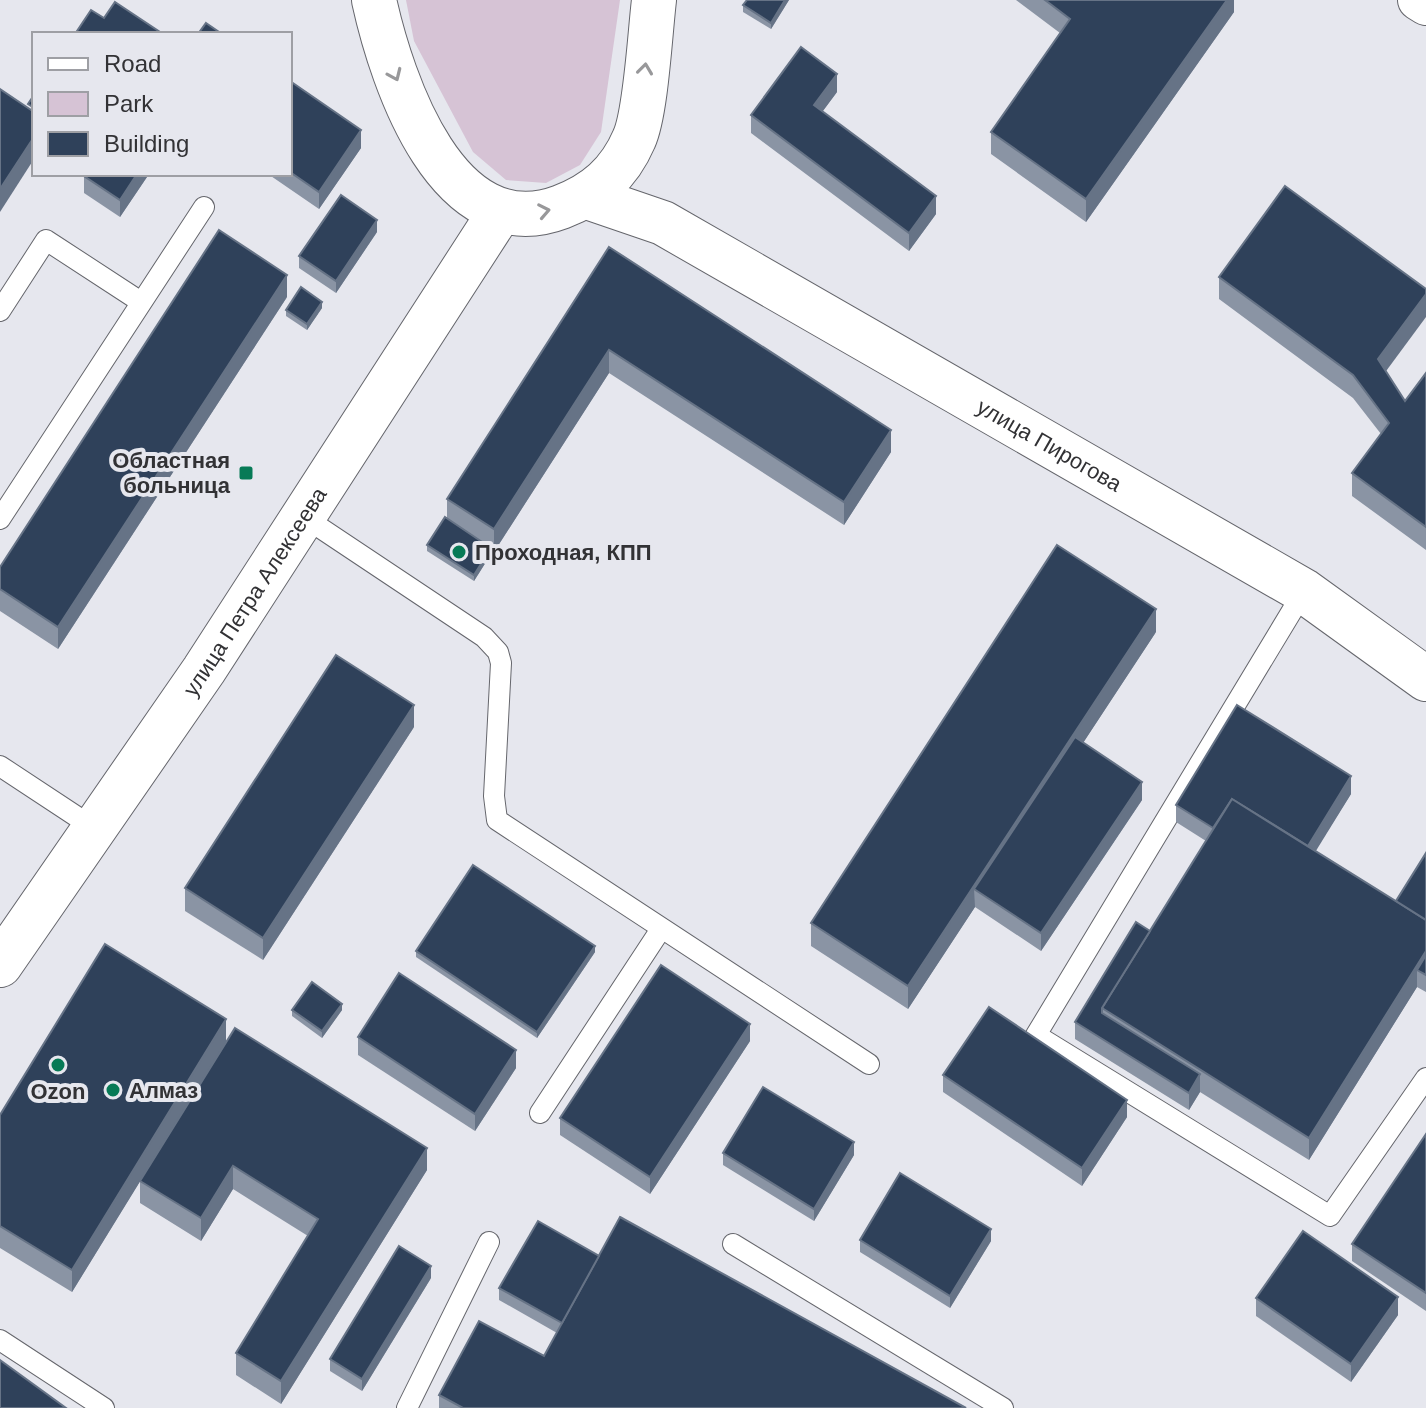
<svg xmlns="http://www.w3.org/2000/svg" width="1426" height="1408" font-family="Helvetica,sans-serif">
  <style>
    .green { fill: #d6c3d5 }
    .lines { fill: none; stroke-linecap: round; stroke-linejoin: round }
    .lane-casing { stroke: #65666c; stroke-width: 22 }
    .street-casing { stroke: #65666c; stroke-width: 42 }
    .secondary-casing { stroke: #65666c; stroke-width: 46 }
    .lane { stroke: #fff; stroke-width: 20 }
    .street { stroke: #fff; stroke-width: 40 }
    .secondary { stroke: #fff; stroke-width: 44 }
    .wall { fill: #8a94a4 }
    .shaded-wall { fill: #667386 }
    .building { fill: #2f415a; stroke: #667386; stroke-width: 2 }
    .oneway { stroke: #98989a }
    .poi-dot { fill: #077a56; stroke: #e6e7ee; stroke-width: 3 }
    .labels { text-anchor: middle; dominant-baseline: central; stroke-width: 8; stroke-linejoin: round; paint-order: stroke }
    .street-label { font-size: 22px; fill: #323235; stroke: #e6e7ee }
    .poi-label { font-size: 22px; font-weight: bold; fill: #323235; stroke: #e6e7ee; text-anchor: start }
  </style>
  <rect width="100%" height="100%" fill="#e6e7ee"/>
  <polygon class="green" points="406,0 620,0 601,132 580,165 546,183 506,180 473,152 414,41"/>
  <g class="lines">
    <g class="lane-casing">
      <g id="lane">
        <polyline points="0,311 46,240 141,302"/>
        <polyline points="304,517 484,637 498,652 501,663 494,796 497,820 869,1064"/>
        <polyline points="0,519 204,207"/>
        <polyline points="1304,591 1036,1035 1330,1216 1426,1078"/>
        <polyline points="0,766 94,828"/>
        <polyline points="540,1113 661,929"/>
        <polyline points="733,1244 1003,1408"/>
        <polyline points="0,1340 104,1408"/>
        <polyline points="407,1408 489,1242"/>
      </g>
    </g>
    <g class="street-casing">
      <polyline id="street" points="1418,0 1426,5"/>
    </g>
    <g class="secondary-casing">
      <g id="secondary">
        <path d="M374,0C392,82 448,250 561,207C595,194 619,174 634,139C646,113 650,33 654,0"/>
        <path id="s1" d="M587,197L663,223L1304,591L1426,679"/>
        <path id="s2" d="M0,965L204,670L500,212"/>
      </g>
    </g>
    <use href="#lane" class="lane"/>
    <use href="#street" class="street"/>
    <use href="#secondary" class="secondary"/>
  </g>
  <g class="wall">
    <polygon points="789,0 771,29 743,12 743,5"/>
    <polygon points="1016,0 1234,0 1234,12 1086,222 991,154 991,132 1060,33"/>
    <polygon points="290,81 361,148 319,209 268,174 290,174"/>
    <polygon points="837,92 822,112 936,214 909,251 751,133 751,115"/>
    <polygon points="81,174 149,174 120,217 84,193 84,176"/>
    <polygon points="377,232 336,293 299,268 299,256"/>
    <polygon points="609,247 891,452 844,525 609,373 494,552 491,550 491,554 474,581 427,551 427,545 447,518 447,499"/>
    <polygon points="1219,277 1386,371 1405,401 1426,373 1426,550 1352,496 1352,473 1381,434 1353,398 1219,299"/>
    <polygon points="287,297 58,649 0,611 0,567"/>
    <polygon points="322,308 307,330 286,316 286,310"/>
    <polygon points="1156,632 1083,743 1142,800 1041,951 975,907 908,1009 811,946 811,923"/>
    <polygon points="414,727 263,960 185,911 185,888"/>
    <polygon points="1351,794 1315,851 1396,901 1426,853 1426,992 1417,987 1309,1160 1200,1092 1189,1110 1075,1039 1075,1022 1150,931 1206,841 1176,822 1176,805"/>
    <polygon points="416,951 595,952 537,1038 416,957"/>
    <polygon points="292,1010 342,1010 322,1038 292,1016"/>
    <polygon points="358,1037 516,1068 475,1131 358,1055"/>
    <polygon points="750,1041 650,1194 560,1135 560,1118"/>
    <polygon points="226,1042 427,1170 281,1404 236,1375 236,1353 308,1236 233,1189 201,1241 140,1203 140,1181 72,1292 0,1248 0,1115"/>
    <polygon points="943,1075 1127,1117 1082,1186 943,1092"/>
    <polygon points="1426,1134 1426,1311 1352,1261 1352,1244"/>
    <polygon points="723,1153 854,1155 814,1221 723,1165"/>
    <polygon points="860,1240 991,1241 950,1308 860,1252"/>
    <polygon points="599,1256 966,1408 439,1408 439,1395 544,1356 557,1333 499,1300 499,1288"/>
    <polygon points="431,1278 362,1391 330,1371 330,1359"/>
    <polygon points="1256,1298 1398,1315 1351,1382 1256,1316"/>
  </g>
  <g class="shaded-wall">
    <polygon points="785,0 789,0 771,29 771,23"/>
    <polygon points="1227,0 1234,0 1234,12 1086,222 1086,199"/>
    <polygon points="837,74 837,92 814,123 814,105"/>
    <polygon points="361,130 361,148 319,209 319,192"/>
    <polygon points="34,137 34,159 0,212 0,189"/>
    <polygon points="137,174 149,174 120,217 120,200"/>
    <polygon points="936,196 936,214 909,251 909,233"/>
    <polygon points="377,220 377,232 336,293 336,281"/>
    <polygon points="287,275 287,297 58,649 58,627"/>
    <polygon points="1426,294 1426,317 1378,382 1378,359"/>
    <polygon points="322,302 322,308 307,330 307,324"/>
    <polygon points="609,350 609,373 494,552 494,529"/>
    <polygon points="891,430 891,452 844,525 844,502"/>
    <polygon points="491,548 491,554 474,581 474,575"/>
    <polygon points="1156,609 1156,632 983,895 974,889 975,907 908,1009 908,986"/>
    <polygon points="414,705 414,727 263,960 263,938"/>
    <polygon points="1351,776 1351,794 1306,867 1306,850"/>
    <polygon points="1142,782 1142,800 1041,951 1041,933"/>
    <polygon points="595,946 595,952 537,1038 537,1032"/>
    <polygon points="1426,951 1426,973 1417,970 1417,987 1309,1160 1309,1138"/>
    <polygon points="342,1004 342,1010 322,1038 322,1031"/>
    <polygon points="226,1019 226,1042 72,1292 72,1270"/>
    <polygon points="750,1024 750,1041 650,1194 650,1177"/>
    <polygon points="516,1050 516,1068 475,1131 475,1114"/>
    <polygon points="1200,1074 1200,1092 1189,1110 1189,1093"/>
    <polygon points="1127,1100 1127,1117 1082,1186 1082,1168"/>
    <polygon points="854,1142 854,1155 814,1221 814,1209"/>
    <polygon points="427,1148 427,1170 281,1404 281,1381"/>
    <polygon points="233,1166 233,1189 201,1241 201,1218"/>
    <polygon points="991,1229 991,1241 950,1308 950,1296"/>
    <polygon points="431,1266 431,1278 362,1391 362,1379"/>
    <polygon points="1398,1297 1398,1315 1351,1382 1351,1364"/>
  </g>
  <g class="building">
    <polygon points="747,0 785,0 771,23 743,5"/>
    <polygon points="1045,0 1227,0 1086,199 991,132 1070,19"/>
    <polygon points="115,2 163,34 75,34 91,10 104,18"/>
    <polygon points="206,23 222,34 198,34"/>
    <polygon points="801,47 837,74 814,105 936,196 909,233 751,115"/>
    <polygon points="290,81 361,130 319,192 290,172"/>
    <polygon points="0,89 34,112 34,137 0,189"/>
    <polygon points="34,95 34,108 28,104"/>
    <polygon points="86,174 137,174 120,200 84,176"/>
    <polygon points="1285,186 1426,289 1426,294 1378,359 1405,401 1426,373 1426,527 1352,473 1389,423 1353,375 1219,277"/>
    <polygon points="341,195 377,220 336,281 299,256"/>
    <polygon points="219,230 287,275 58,627 0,589 0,567"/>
    <polygon points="609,247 891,430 844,502 609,350 494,529 447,499"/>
    <polygon points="301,287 322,302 307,324 286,310"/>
    <polygon points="445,517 491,548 474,575 427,545"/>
    <polygon points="1057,545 1156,609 908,986 811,923"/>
    <polygon points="336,655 414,705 263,938 185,888"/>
    <polygon points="1237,705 1351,776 1308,846 1232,799 1213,828 1176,805"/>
    <polygon points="1075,737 1142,782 1041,933 974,889"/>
    <polygon points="1232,799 1426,920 1426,951 1309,1138 1102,1008"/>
    <polygon points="1426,853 1426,920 1396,901"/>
    <polygon points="473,865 595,946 537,1032 416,951"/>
    <polygon points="1136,922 1150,931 1102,1008 1102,1013 1200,1074 1189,1093 1075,1022"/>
    <polygon points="105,944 226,1019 72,1270 0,1226 0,1115"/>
    <polygon points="1426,955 1426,975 1417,970"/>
    <polygon points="661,965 750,1024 650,1177 560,1118"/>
    <polygon points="399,973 516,1050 475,1114 358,1037"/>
    <polygon points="312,982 342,1004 322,1031 292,1010"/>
    <polygon points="989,1007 1127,1100 1082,1168 943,1075"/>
    <polygon points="235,1028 427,1148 281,1381 236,1353 318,1219 233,1166 201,1218 140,1181"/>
    <polygon points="763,1087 854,1142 814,1209 723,1153"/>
    <polygon points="1426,1134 1426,1293 1352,1244"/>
    <polygon points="900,1173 991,1229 950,1296 860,1240"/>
    <polygon points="620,1217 966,1408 463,1408 439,1395 479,1321 544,1356"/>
    <polygon points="538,1221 599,1256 562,1323 499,1288"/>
    <polygon points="1303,1231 1398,1297 1351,1364 1256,1298"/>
    <polygon points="399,1246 431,1266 362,1379 330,1359"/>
    <polygon points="0,1360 66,1408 0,1408"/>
  </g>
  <defs><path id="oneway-chevron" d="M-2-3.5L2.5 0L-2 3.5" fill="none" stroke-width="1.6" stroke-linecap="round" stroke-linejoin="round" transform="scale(2)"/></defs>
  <g class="oneway">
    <use href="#oneway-chevron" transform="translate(645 69) rotate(-83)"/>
    <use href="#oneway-chevron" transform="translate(395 75) rotate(66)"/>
    <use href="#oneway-chevron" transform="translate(544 211) rotate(-11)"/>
  </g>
  <g class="poi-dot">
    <rect x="238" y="465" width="16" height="16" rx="4"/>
    <circle cx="459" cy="552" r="8"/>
    <circle cx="58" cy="1065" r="8"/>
    <circle cx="113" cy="1090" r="8"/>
  </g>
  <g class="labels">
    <g class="street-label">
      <text stroke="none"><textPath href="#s1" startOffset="526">улица Пирогова</textPath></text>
      <text stroke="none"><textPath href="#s2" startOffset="452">улица Петра Алексеева</textPath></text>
    </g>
    <g class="poi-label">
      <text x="230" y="460" text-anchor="end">Областная<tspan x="230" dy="25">больница</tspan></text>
      <text x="475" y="552">Проходная, КПП</text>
      <text x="129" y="1090">Алмаз</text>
      <text x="58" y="1091" text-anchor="middle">Ozon</text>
    </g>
  </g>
  <rect x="32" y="32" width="260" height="144" fill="#e6e7ee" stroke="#9e9fa4" stroke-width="2"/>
  <rect x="48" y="58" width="40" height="12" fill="#ffffff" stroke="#9e9fa4" stroke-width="2"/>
  <text x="104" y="72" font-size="24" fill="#323235">Road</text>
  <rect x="48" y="92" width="40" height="24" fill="#d6c3d5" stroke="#9e9fa4" stroke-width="2"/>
  <text x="104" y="112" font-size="24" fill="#323235">Park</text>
  <rect x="48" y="132" width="40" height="24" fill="#2f415a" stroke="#9e9fa4" stroke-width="2"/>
  <text x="104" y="152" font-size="24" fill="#323235">Building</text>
</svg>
